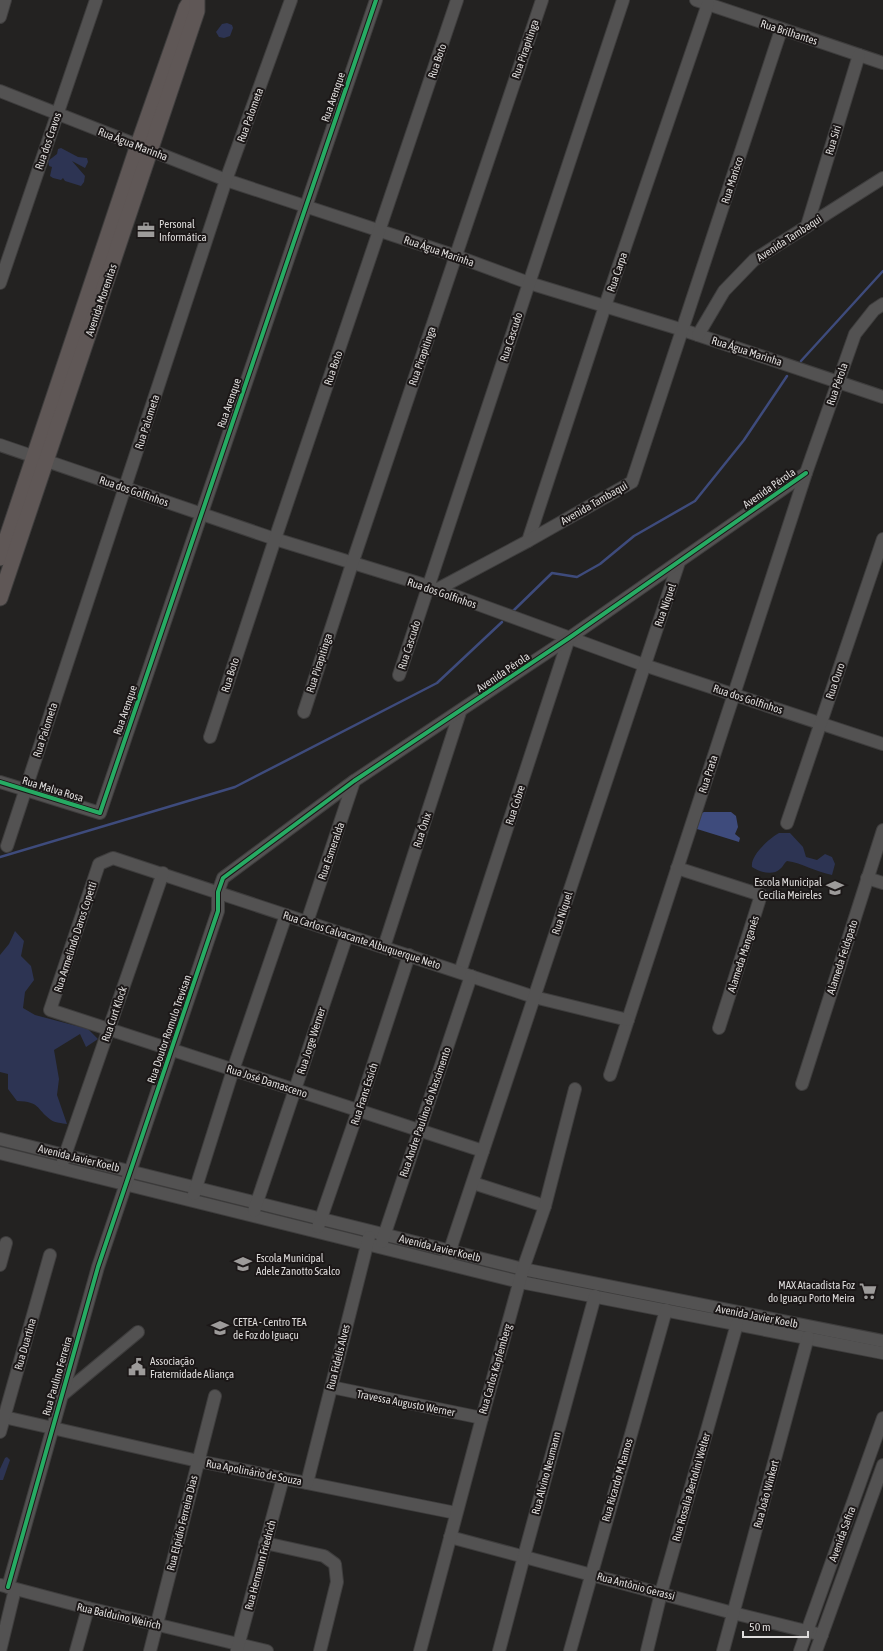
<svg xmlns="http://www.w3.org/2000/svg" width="883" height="1651" font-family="'Asap Condensed',sans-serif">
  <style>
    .green { fill: #2d3453 }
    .water { fill: #3e4b7c }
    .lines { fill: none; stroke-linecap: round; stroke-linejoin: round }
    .stream { stroke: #3e4b7c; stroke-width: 2.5 }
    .minor-casing { stroke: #3e3d3d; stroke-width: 14 }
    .major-casing { stroke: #3e3d3d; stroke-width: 17 }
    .minor { stroke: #535252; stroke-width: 12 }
    .major { stroke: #5f5756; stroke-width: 15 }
    .cycleway-casing { stroke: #1b1717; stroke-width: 6 }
    .cycleway { stroke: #26ab63; stroke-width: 4 }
    .labels { text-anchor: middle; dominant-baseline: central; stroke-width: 4; stroke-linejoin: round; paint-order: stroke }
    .street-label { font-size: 11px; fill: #dedcdb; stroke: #1b1717 }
    .poi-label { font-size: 11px; fill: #dedcdb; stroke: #1b1717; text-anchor: start }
  </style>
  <rect width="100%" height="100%" fill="#232221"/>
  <g class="green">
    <polygon points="227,23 232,25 233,28 230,36 224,38 219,37 216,32 222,24"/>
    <polygon points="61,148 78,157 87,158 88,162 85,168 72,161 85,176 84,182 81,186 65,181 63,178 61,180 53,178 50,176 52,167 49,166 48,161 57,154 58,149"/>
    <path d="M779,833H790L803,847L806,857L817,860L825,854L832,857L835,864L832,875C816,872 802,863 787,861C784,863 783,867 780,869C773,876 759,872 752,867C750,855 770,838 779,833Z"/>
    <path d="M15,931L24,941L21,956L31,966L34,980L25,992L23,1008L35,1015L88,1029L98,1039L86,1047L80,1034L54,1050L59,1079L57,1095L67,1124C62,1123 55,1123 51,1120C35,1108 41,1102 17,1101L8,1089V1074L0,1072V955L9,944Z"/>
    <polygon points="7,1457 10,1460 3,1480 0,1480 0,1469 5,1458"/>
  </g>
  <polygon class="water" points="704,812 731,812 736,816 738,827 735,834 740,838 739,842 697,829 696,826 698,815"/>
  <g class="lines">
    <g class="stream">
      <polyline points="801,361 883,271"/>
      <polyline points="512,612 552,573 577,577 600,564 634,536 695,501 744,440 787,376"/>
      <polyline points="0,857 235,787 437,683 502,622"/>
    </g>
    <g class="minor-casing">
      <g id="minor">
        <polyline points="696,0 883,63"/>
        <polyline points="0,17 5,0"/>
        <polyline points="0,91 226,180 456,256 529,283 683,330 883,397"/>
        <polyline points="807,226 859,55"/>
        <polyline points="0,283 96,0"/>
        <polyline points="698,335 724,291 754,260 883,178"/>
        <polyline points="0,445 275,539 428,586 644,665 883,744"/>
        <polyline points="528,541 605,306 708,4"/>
        <polyline points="436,590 528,541 632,482 781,30"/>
        <polyline points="399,675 623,0"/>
        <polyline points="304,712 352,564 542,0"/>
        <polyline points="210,737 275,539 457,0"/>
        <polyline points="0,782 100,813 376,0"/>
        <polyline points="787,823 883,539"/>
        <polyline points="7,846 226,180 291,0"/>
        <polyline points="677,868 761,895 719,1028"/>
        <polyline points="867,878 883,883"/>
        <polyline points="307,922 354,781"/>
        <polyline points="384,947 460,712"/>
        <polyline points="460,972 569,638"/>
        <polyline points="610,1075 806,473 855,334 874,310 883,304"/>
        <polyline points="802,1084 883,830"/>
        <polyline points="0,1139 523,1269 883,1341"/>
        <polyline points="483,1151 50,1010 99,864 113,858 534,997 628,1020"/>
        <polyline points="0,1153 520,1282 883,1353"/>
        <polyline points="63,1161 163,873"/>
        <polyline points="473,1183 545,1206"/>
        <polyline points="194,1194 233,1070 286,915"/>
        <polyline points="254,1211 347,935"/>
        <polyline points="318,1227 358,1111 409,955"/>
        <polyline points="382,1242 471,976"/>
        <polyline points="447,1259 679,562"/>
        <polyline points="0,1265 6,1243"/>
        <polyline points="331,1387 482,1418"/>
        <polyline points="61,1396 138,1332"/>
        <polyline points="0,1416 198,1461 456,1513"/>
        <polyline points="0,1432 50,1255"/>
        <polyline points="307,1483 369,1237"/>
        <polyline points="450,1537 733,1613 822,1635"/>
        <polyline points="265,1543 324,1556 335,1564 337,1582 320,1651"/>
        <polyline points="1,1585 88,1608 267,1651"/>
        <polyline points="8,1587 98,1267 218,911 218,892 223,878 354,781 569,638 806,473"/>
        <polyline points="237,1650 283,1478"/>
        <polyline points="0,1651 15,1589"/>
        <polyline points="76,1651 88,1608"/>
        <polyline points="150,1651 215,1396"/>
        <polyline points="420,1651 482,1418 523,1269 545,1206 575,1089"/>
        <polyline points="499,1651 524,1556 595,1296"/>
        <polyline points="570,1651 666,1310"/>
        <polyline points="647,1651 661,1593 737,1324"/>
        <polyline points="723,1651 808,1337"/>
        <polyline points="800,1651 883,1418"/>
        <polyline points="816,1651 883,1465"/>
      </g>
    </g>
    <g class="major-casing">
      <g id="major">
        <polyline points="0,558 138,145 186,8 191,0"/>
        <polyline points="0,598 197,11 197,0"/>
      </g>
    </g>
    <use href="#minor" class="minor"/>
    <use href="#major" class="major"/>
    <g class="cycleway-casing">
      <g id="cycleway">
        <polyline points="0,782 100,813 376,0"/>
        <polyline points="8,1587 98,1267 218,911 218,892 223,878 354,781 569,638 806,473"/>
      </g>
    </g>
    <use href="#cycleway" class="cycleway"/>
  </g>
  <defs>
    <g id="office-bare" transform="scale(1.38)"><path d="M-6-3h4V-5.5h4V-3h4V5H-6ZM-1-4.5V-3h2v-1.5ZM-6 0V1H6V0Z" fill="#9d9b9a" stroke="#1b1717" stroke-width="2.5" paint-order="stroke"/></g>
    <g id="school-bare" transform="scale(1.38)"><path d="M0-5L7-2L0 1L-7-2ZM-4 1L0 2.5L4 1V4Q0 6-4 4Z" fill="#9d9b9a" stroke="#1b1717" stroke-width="2.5" paint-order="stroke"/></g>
    <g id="supermarket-bare" transform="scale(1.38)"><path d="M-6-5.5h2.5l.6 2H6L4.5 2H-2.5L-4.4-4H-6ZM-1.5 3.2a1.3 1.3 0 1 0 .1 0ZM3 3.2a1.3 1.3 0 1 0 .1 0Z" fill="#9d9b9a" stroke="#1b1717" stroke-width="2.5" paint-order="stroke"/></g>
    <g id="civic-bare" transform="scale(1.38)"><path d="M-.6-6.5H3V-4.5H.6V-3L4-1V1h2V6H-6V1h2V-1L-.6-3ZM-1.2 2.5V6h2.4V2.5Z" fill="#9d9b9a" stroke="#1b1717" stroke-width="2.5" paint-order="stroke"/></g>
  </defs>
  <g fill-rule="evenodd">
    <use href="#office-bare" x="146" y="230"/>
    <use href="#school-bare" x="835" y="888"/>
    <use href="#school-bare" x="243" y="1264"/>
    <use href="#supermarket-bare" x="868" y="1291"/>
    <use href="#school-bare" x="220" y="1328"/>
    <use href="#civic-bare" x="137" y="1367"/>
  </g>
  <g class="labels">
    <g class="street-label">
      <text transform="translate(789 32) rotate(18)">Rua Brilhantes</text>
      <text transform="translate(525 49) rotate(-71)">Rua Pirapitinga</text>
      <text transform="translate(437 61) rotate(-71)">Rua Boto</text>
      <text transform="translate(333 97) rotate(-71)">Rua Arenque</text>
      <text transform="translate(250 115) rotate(-70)">Rua Palometa</text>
      <text transform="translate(833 140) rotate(-73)">Rua Siri</text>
      <text transform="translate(48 141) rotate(-71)">Rua dos Cravos</text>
      <text transform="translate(133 144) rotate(21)">Rua Água Marinha</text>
      <text transform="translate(732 180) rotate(-72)">Rua Marisco</text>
      <text transform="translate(789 238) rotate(-33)">Avenida Tambaqui</text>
      <text transform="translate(439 251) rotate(19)">Rua Água Marinha</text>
      <text transform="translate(617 272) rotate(-71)">Rua Carpa</text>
      <text transform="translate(101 300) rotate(-71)">Avenida Morenitas</text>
      <text transform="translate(511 337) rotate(-72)">Rua Cascudo</text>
      <text transform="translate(747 351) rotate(18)">Rua Água Marinha</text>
      <text transform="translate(422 356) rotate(-71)">Rua Pirapitinga</text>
      <text transform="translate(333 368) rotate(-71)">Rua Boto</text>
      <text transform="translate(837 384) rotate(-71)">Rua Pérola</text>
      <text transform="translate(229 403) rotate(-71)">Rua Arenque</text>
      <text transform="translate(147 422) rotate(-72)">Rua Palometa</text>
      <text transform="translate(769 488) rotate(-35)">Avenida Pérola</text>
      <text transform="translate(134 491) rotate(19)">Rua dos Golfinhos</text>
      <text transform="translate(594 503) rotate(-30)">Avenida Tambaqui</text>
      <text transform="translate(442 593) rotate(19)">Rua dos Golfinhos</text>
      <text transform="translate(665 605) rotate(-71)">Rua Níquel</text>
      <text transform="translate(409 645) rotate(-72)">Rua Cascudo</text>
      <text transform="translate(319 663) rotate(-72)">Rua Pirapitinga</text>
      <text transform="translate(503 672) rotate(-34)">Avenida Pérola</text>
      <text transform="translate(230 675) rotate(-72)">Rua Boto</text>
      <text transform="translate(835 681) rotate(-71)">Rua Ouro</text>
      <text transform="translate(748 699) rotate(18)">Rua dos Golfinhos</text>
      <text transform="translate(125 710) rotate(-71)">Rua Arenque</text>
      <text transform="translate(45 730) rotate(-72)">Rua Palometa</text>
      <text transform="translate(708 774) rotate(-72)">Rua Prata</text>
      <text transform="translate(53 789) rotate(17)">Rua Malva Rosa</text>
      <text transform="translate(515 805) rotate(-72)">Rua Cobre</text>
      <text transform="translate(422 830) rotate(-72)">Rua Ônix</text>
      <text transform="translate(331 851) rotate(-71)">Rua Esmeralda</text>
      <text transform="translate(562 913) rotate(-72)">Rua Níquel</text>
      <text transform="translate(75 937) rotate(-72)">Rua Armelindo Daros Copetti</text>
      <text transform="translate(362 940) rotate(18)">Rua Carlos Calvacante Albuquerque Neto</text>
      <text transform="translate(743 954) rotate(-72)">Alameda Manganês</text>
      <text transform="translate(842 957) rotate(-72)">Alameda Feldspato</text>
      <text transform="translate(114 1014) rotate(-71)">Rua Curt Klock</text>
      <text transform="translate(169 1029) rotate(-71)">Rua Doutor Romulo Trevisan</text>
      <text transform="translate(311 1041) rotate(-72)">Rua Jorge Werner</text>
      <text transform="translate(267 1081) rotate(18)">Rua José Damasceno</text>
      <text transform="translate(364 1094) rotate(-72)">Rua Frans Essich</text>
      <text transform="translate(425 1112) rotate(-71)">Rua Andre Paulino do Nascimento</text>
      <text transform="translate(79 1158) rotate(14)">Avenida Javier Koelb</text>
      <text transform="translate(440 1248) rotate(14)">Avenida Javier Koelb</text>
      <text transform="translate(757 1316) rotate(11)">Avenida Javier Koelb</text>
      <text transform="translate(25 1344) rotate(-74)">Rua Duartina</text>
      <text transform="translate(338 1357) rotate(-76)">Rua Fidelis Alves</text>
      <text transform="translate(495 1369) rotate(-74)">Rua Carlos Kapfemberg</text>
      <text transform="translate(57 1376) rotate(-74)">Rua Paulino Ferreira</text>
      <text transform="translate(406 1403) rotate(11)">Travessa Augusto Werner</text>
      <text transform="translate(254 1472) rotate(11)">Rua Apolinário de Souza</text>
      <text transform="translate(546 1473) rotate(-75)">Rua Alvino Neumann</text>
      <text transform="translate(617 1480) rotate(-74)">Rua Ricardo M Ramos</text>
      <text transform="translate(691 1487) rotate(-74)">Rua Rosalia Bertolini Welter</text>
      <text transform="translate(766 1494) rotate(-75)">Rua João Winkert</text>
      <text transform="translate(182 1523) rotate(-76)">Rua Elpidio Ferreira Dias</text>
      <text transform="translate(842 1534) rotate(-70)">Avenida Safira</text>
      <text transform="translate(260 1565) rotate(-75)">Rua Hermann Friedrich</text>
      <text transform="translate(636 1586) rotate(15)">Rua Antônio Gerassi</text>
      <text transform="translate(119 1616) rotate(13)">Rua Balduino Weirich</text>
    </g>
    <g class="poi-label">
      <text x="159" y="224">Personal<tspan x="159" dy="13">Informática</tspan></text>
      <text x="822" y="882" text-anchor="end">Escola Municipal<tspan x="822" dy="13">Cecília Meireles</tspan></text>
      <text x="256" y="1258">Escola Municipal<tspan x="256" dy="13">Adele Zanotto Scalco</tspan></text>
      <text x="855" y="1285" text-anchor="end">MAX Atacadista Foz<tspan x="855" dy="13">do Iguaçu Porto Meira</tspan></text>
      <text x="233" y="1322">CETEA - Centro TEA<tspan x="233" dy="13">de Foz do Iguaçu</tspan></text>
      <text x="150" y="1361">Associação<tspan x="150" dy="13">Fraternidade Aliança</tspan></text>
    </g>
  </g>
  <path d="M743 1631v6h65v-6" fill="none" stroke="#dedcdb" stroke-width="2"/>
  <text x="749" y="1631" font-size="12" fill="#dedcdb" stroke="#1b1717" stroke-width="3" paint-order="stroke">50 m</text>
</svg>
